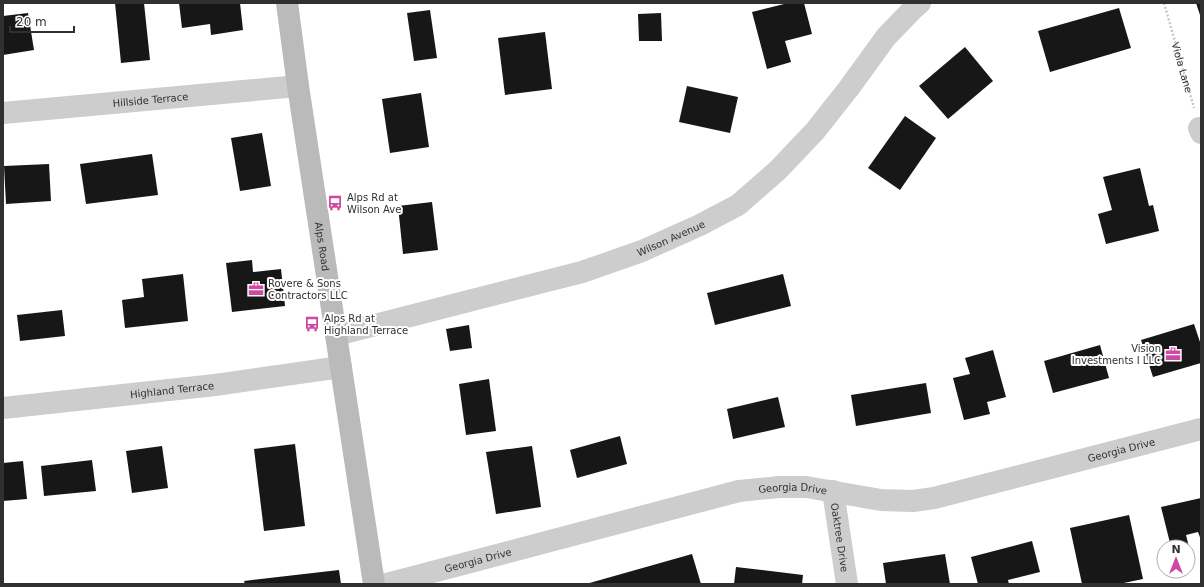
<svg xmlns="http://www.w3.org/2000/svg" width="1204" height="587" font-family="'DejaVu Sans',sans-serif">
  <style>
    .building { fill: #171717 }
    .lines { fill: none; stroke-linecap: round; stroke-linejoin: round }
    .path { stroke: #c7c7c7; stroke-width: 2.5; stroke-dasharray: 2 2; stroke-linecap: butt }
    .street { stroke: #cdcdcd; stroke-width: 22 }
    .secondary { stroke: #bababa; stroke-width: 22 }
    .labels { text-anchor: middle; dominant-baseline: central; stroke-width: 4; stroke-linejoin: round; paint-order: stroke }
    .street-label { font-size: 10px; fill: #303030; stroke: #fff }
    .poi-label { font-size: 10px; fill: #303030; stroke: #fff; text-anchor: start }
  </style>
  <rect width="100%" height="100%" fill="#fff"/>
  <g class="building">
    <polygon points="115,3 144,3 150,60 121,63"/>
    <polygon points="179,3 240,3 243,30 211,35 210,24 182,28"/>
    <polygon points="788,3 804,3 812,34 785,41 791,62 767,69 752,12"/>
    <polygon points="1196,3 1201,3 1201,18"/>
    <polygon points="1119,8 1131,48 1050,72 1038,31"/>
    <polygon points="430,10 437,58 414,61 407,13"/>
    <polygon points="28,13 34,50 3,55 3,16"/>
    <polygon points="661,13 662,41 639,41 638,14"/>
    <polygon points="545,32 552,89 505,95 498,38"/>
    <polygon points="965,47 993,81 948,119 919,86"/>
    <polygon points="687,86 738,97 730,133 679,122"/>
    <polygon points="421,93 429,147 390,153 382,99"/>
    <polygon points="905,116 936,138 900,190 868,168"/>
    <polygon points="262,133 271,186 240,191 231,138"/>
    <polygon points="152,154 158,195 86,204 80,164"/>
    <polygon points="49,164 51,201 6,204 4,166"/>
    <polygon points="1140,168 1149,206 1153,205 1159,231 1106,244 1098,214 1112,210 1103,177"/>
    <polygon points="432,202 438,250 403,254 398,206"/>
    <polygon points="252,260 253,272 281,269 285,306 232,312 226,263"/>
    <polygon points="183,274 188,321 125,328 122,300 144,297 142,279"/>
    <polygon points="783,274 791,306 715,325 707,293"/>
    <polygon points="62,310 65,336 20,341 17,315"/>
    <polygon points="1194,324 1201,345 1201,363 1153,377 1141,340"/>
    <polygon points="469,325 472,348 450,351 446,329"/>
    <polygon points="1100,345 1109,378 1053,393 1044,361"/>
    <polygon points="993,350 1006,397 987,402 990,414 964,420 953,378 970,374 965,358"/>
    <polygon points="489,379 496,431 466,435 459,384"/>
    <polygon points="926,383 931,413 856,426 851,395"/>
    <polygon points="778,397 785,427 733,439 727,409"/>
    <polygon points="620,436 627,464 577,478 570,450"/>
    <polygon points="295,444 305,526 264,531 254,449"/>
    <polygon points="162,446 168,488 132,493 126,451"/>
    <polygon points="532,446 541,507 496,514 486,452"/>
    <polygon points="92,460 96,491 44,496 41,466"/>
    <polygon points="23,461 27,499 3,501 3,463"/>
    <polygon points="1201,498 1201,540 1198,532 1186,535 1189,547 1171,547 1161,507"/>
    <polygon points="1129,515 1143,579 1119,584 1082,584 1070,528"/>
    <polygon points="1032,541 1040,572 1008,580 1009,584 978,584 971,557"/>
    <polygon points="692,554 701,584 586,584"/>
    <polygon points="945,554 950,584 886,584 883,563"/>
    <polygon points="736,567 803,575 802,584 734,584"/>
    <polygon points="339,570 341,584 245,584 244,581"/>
  </g>
  <g class="lines">
    <path class="path" id="s1" d="M1164,3L1194,108"/>
    <g class="street">
      <path id="s2" d="M3,113L298,86"/>
      <polyline points="1199,128 1201,133"/>
      <path id="s3" d="M336,335L582,272L642,251L700,225L738,205L778,170L815,131L849,88L886,37L912,10L920,3"/>
      <path id="s4" d="M3,408L215,385L341,367"/>
      <path id="s5" d="M833,491L847,584"/>
      <path id="s6" d="M387,584L739,491L779,487H806L881,500L913,501L934,498L1201,429"/>
    </g>
    <path class="secondary" id="s7" d="M287,3L298,86L374,584"/>
  </g>
  <defs>
    <g id="bus-bare" transform="scale(1.2)"><path d="M-5-6H5V4H4V6H2V4H-2V6H-4V4H-5ZM-3.5-4V0h7V-4ZM-3.5 1.2v1.5H-2V1.2ZM2 1.2v1.5H3.5V1.2Z" fill="#d048a3" stroke="#fff" stroke-width="2.5" paint-order="stroke"/></g>
    <g id="office-bare" transform="scale(1.2)"><path d="M-6-3h4V-5.5h4V-3h4V5H-6ZM-1-4.5V-3h2v-1.5ZM-6 0V1H6V0Z" fill="#d048a3" stroke="#fff" stroke-width="2.5" paint-order="stroke"/></g>
  </defs>
  <g fill-rule="evenodd">
    <use href="#bus-bare" x="335" y="203"/>
    <use href="#office-bare" x="256" y="289"/>
    <use href="#bus-bare" x="312" y="324"/>
    <use href="#office-bare" x="1173" y="354"/>
  </g>
  <g class="labels">
    <g class="street-label">
      <text stroke="none"><textPath href="#s1" startOffset="67">Viola Lane</textPath></text>
      <text stroke="none"><textPath href="#s2" startOffset="148">Hillside Terrace</textPath></text>
      <text stroke="none"><textPath href="#s3" startOffset="349">Wilson Avenue</textPath></text>
      <text stroke="none"><textPath href="#s7" startOffset="246">Alps Road</textPath></text>
      <text stroke="none"><textPath href="#s4" startOffset="170">Highland Terrace</textPath></text>
      <text stroke="none"><textPath href="#s6" startOffset="754">Georgia Drive</textPath></text>
      <text stroke="none"><textPath href="#s6" startOffset="418">Georgia Drive</textPath></text>
      <text stroke="none"><textPath href="#s5" startOffset="47">Oaktree Drive</textPath></text>
      <text stroke="none"><textPath href="#s6" startOffset="94">Georgia Drive</textPath></text>
    </g>
    <g class="poi-label">
      <text x="347" y="197">Alps Rd at<tspan x="347" dy="12">Wilson Ave</tspan></text>
      <text x="268" y="283">Rovere &amp; Sons<tspan x="268" dy="12">Contractors LLC</tspan></text>
      <text x="324" y="318">Alps Rd at<tspan x="324" dy="12">Highland Terrace</tspan></text>
      <text x="1161" y="348" text-anchor="end">Vision<tspan x="1161" dy="12">Investments I LLC</tspan></text>
    </g>
  </g>
  <rect width="1204" height="587" fill="none" stroke="#303030" stroke-width="8"/>
  <g transform="translate(1176 559)"><circle r="19" fill="#ffffff" stroke="#acacac"/>
  <path d="M0-3L7 15L0 10L-7 15Z" fill="#d048a3"/>
  <text y="-6" font-size="11" font-weight="bold" text-anchor="middle" fill="#303030">N</text>
  </g>
  <path d="M10 26v6h64v-6" fill="none" stroke="#303030" stroke-width="2"/>
  <text x="16" y="26" font-size="12" fill="#303030" stroke="#ffffff" stroke-width="3" paint-order="stroke">20 m</text>
</svg>
